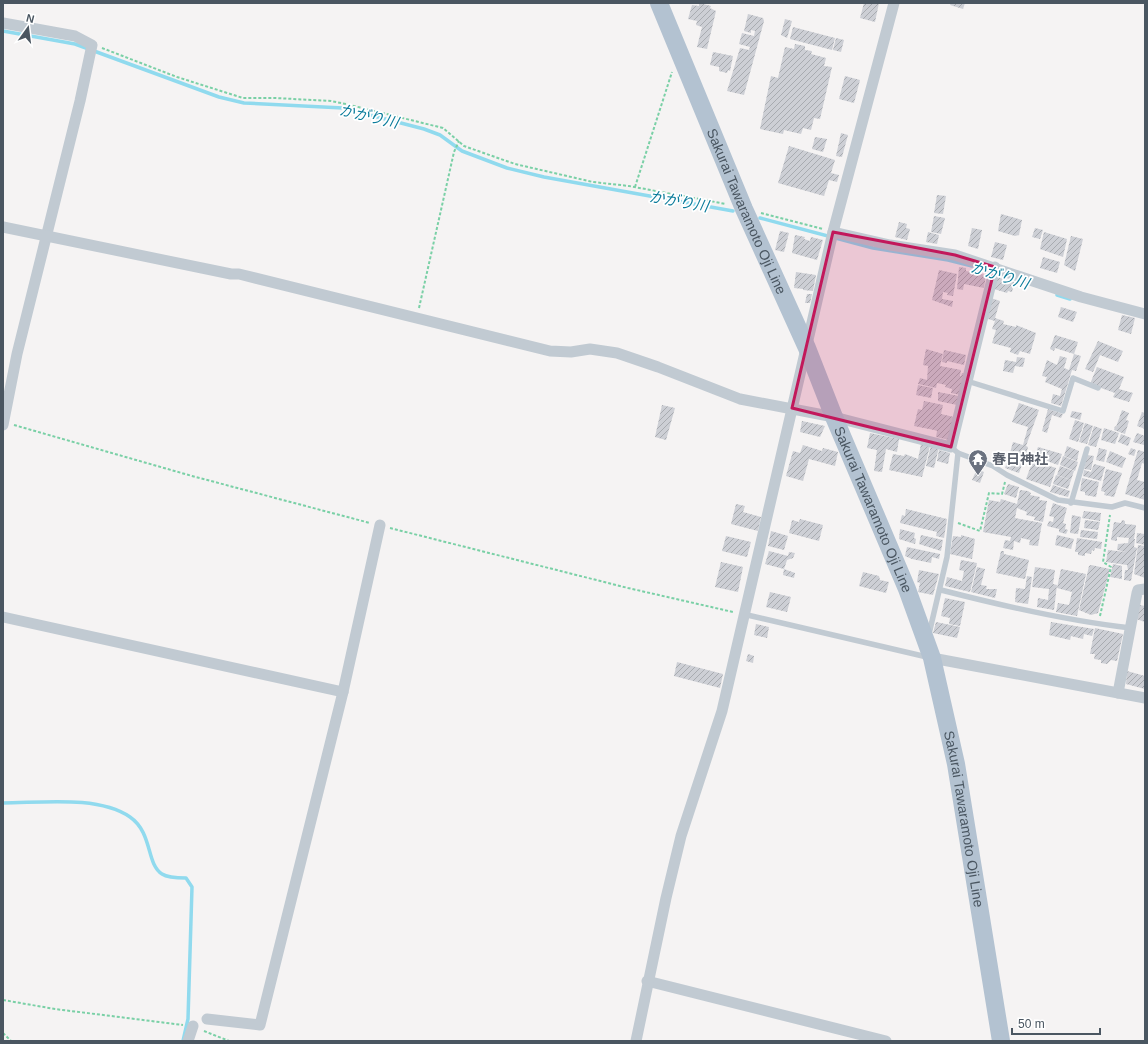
<svg xmlns="http://www.w3.org/2000/svg" width="1148" height="1044" font-family="Arial,'Noto Sans JP',sans-serif">
  <style>
    .lines { fill: none; stroke-linecap: round; stroke-linejoin: round }
    .stream { stroke: #90daee; stroke-width: 3.5 }
    .building { fill: url(#building-hatch) }
    .path { stroke: #7ad0a6; stroke-width: 2; stroke-dasharray: 3 2; stroke-linecap: butt }
    .service { stroke: #c1cad2; stroke-width: 5.5 }
    .minor { stroke: #c1cad2; stroke-width: 11 }
    .primary { stroke: #b3c2d1; stroke-width: 18 }
    .marked { fill: #c2185b; fill-opacity: 0.2; stroke: #c2185b; stroke-width: 3; stroke-linejoin: round }
    .labels { text-anchor: middle; dominant-baseline: central; stroke-width: 3.5; stroke-linejoin: round; paint-order: stroke }
    .street-label { font-size: 14px; fill: #4a5661; stroke: #fff }
    .worship-label { font-size: 14px; font-weight: bold; fill: #5b616d; stroke: #fff; text-anchor: start }
    .water-label { font-size: 15px; font-style: italic; fill: #0c7c9b; stroke: #fff }
  </style>
  <defs>
    <pattern id="building-hatch" width="6" height="6" patternUnits="userSpaceOnUse"><rect width="6" height="6" fill="#cdcfd5"/><path d="M-1 1l2-2M0 6l6-6M5 7l2-2" fill="none" stroke="#a8abb0"/></pattern>
  </defs>
  <rect width="100%" height="100%" fill="#f5f3f3"/>
  <g class="lines">
    <g class="stream">
      <polyline points="3,31 75,44 219,97 244,103 343,108 424,129 440,135 462,151 507,168 544,177 733,211"/>
      <polyline points="760,218 873,248 948,260 972,266"/>
      <polyline points="1057,295 1070,299"/>
      <path d="M3,803C40,803 98,795 130,817C153,833 146,864 162,874C168,878 179,878 186,878L192,887L188,1019L183,1041"/>
    </g>
  </g>
  <g class="building">
    <polygon points="699,3 711,6 710,8 716,11 707,49 697,47 702,27 696,25 697,21 688,19 692,5 699,6"/>
    <polygon points="864,3 879,3 875,22 860,18"/>
    <polygon points="951,3 965,3 963,9 950,5"/>
    <polygon points="748,14 763,18 764,21 744,95 727,91 740,48 749,50 750,47 739,44 742,33 754,36 755,31 751,30 751,33 744,31"/>
    <polygon points="785,19 792,21 787,38 781,35"/>
    <polygon points="793,27 835,38 832,50 790,39"/>
    <polygon points="836,38 844,40 841,52 833,50"/>
    <polygon points="795,44 805,46 805,50 812,51 811,54 826,58 824,66 832,67 820,119 814,118 811,130 803,128 801,134 784,130 783,134 760,129 771,76 778,78 785,47 794,49"/>
    <polygon points="713,52 733,56 730,71 728,70 727,73 719,71 719,67 710,65"/>
    <polygon points="845,76 860,80 854,103 839,99"/>
    <polygon points="841,133 848,135 842,157 836,156"/>
    <polygon points="815,137 827,139 823,152 812,149"/>
    <polygon points="789,146 835,160 831,173 839,175 837,182 829,180 824,196 778,183"/>
    <polygon points="937,195 946,196 943,214 934,213"/>
    <polygon points="1001,214 1022,220 1019,235 1015,236 998,231"/>
    <polygon points="934,216 945,218 941,234 931,232"/>
    <polygon points="899,222 907,224 906,228 910,229 907,240 895,237"/>
    <polygon points="972,228 982,230 978,249 968,246"/>
    <polygon points="1035,228 1043,230 1040,239 1032,237"/>
    <polygon points="780,231 789,233 784,252 775,250"/>
    <polygon points="928,232 939,235 937,244 926,242"/>
    <polygon points="1044,232 1067,239 1063,257 1040,249"/>
    <polygon points="795,235 805,237 804,239 810,241 811,237 823,240 817,260 792,253"/>
    <polygon points="1071,236 1083,239 1075,271 1064,265"/>
    <polygon points="995,242 1007,245 1003,260 991,257"/>
    <polygon points="1043,257 1060,262 1057,273 1040,268"/>
    <polygon points="959,267 966,268 966,271 986,275 984,288 964,284 963,290 957,289"/>
    <polygon points="939,270 957,274 953,296 947,295 948,293 943,292 942,299 953,301 952,307 932,300"/>
    <polygon points="796,272 816,275 813,291 803,290 803,289 794,288"/>
    <polygon points="997,277 1014,282 1012,292 1008,291 1007,293 994,289"/>
    <polygon points="807,294 812,294 810,303 805,303"/>
    <polygon points="991,298 1000,301 995,318 1004,321 1003,324 1016,327 1016,325 1036,333 1030,354 1020,351 1018,355 1010,352 1011,348 992,343 996,330 992,329 995,321 988,319 987,321"/>
    <polygon points="1061,307 1077,312 1073,322 1058,317"/>
    <polygon points="1122,315 1135,318 1131,334 1118,330"/>
    <polygon points="1055,335 1078,342 1074,354 1055,348 1054,351 1050,349"/>
    <polygon points="1098,341 1123,351 1118,362 1100,355 1093,372 1085,369"/>
    <polygon points="926,349 943,354 940,366 961,370 960,376 961,376 962,373 964,373 960,395 951,393 952,389 945,387 946,385 937,383 936,388 918,384 920,378 927,380 928,366 923,365"/>
    <polygon points="944,350 966,355 964,365 947,361 947,363 942,362"/>
    <polygon points="1074,354 1081,356 1076,371 1072,370 1061,406 1051,403 1053,394 1060,396 1062,389 1045,382 1047,377 1042,376 1047,360 1057,365 1060,356 1067,358 1064,368 1069,370"/>
    <polygon points="1017,357 1025,358 1023,367 1015,366 1013,373 1003,371 1005,360 1016,362"/>
    <polygon points="1097,367 1124,377 1119,389 1133,393 1129,402 1113,397 1115,393 1090,384"/>
    <polygon points="918,385 933,388 931,398 916,395"/>
    <polygon points="938,392 959,396 957,405 938,401"/>
    <polygon points="924,401 943,405 941,414 954,417 949,440 936,437 937,431 934,430 914,426 918,409 922,410"/>
    <polygon points="1019,403 1039,410 1026,446 1028,447 1025,458 1010,453 1013,442 1023,445 1028,427 1012,422"/>
    <polygon points="662,405 675,408 666,440 655,437"/>
    <polygon points="1048,409 1063,414 1061,418 1052,415 1047,433 1042,431"/>
    <polygon points="1122,410 1129,413 1126,420 1129,421 1125,434 1114,430 1115,426 1116,427"/>
    <polygon points="1072,411 1082,413 1080,420 1070,417"/>
    <polygon points="1142,412 1145,413 1145,429 1137,426"/>
    <polygon points="1075,420 1084,423 1078,442 1069,439"/>
    <polygon points="802,421 825,426 820,437 800,432"/>
    <polygon points="1085,423 1093,426 1087,444 1079,442"/>
    <polygon points="1094,426 1102,429 1096,447 1088,445"/>
    <polygon points="1104,428 1119,433 1115,444 1101,440"/>
    <polygon points="870,433 899,439 897,452 886,449 882,472 874,471 877,450 867,448"/>
    <polygon points="1137,433 1145,436 1144,445 1133,442"/>
    <polygon points="1121,434 1131,438 1128,446 1118,442"/>
    <polygon points="921,444 930,446 922,477 889,470 893,454 904,456 905,454 918,459"/>
    <polygon points="803,445 822,451 823,448 838,452 835,466 809,459 803,481 786,476 793,451 800,453"/>
    <polygon points="931,445 939,447 934,468 926,466"/>
    <polygon points="1067,446 1079,451 1077,461 1064,456"/>
    <polygon points="1038,447 1062,454 1058,465 1047,461 1046,465 1056,468 1050,487 1026,479"/>
    <polygon points="1099,448 1107,450 1104,462 1096,460"/>
    <polygon points="1131,448 1136,450 1134,456 1128,454"/>
    <polygon points="939,450 950,453 948,464 937,461"/>
    <polygon points="1138,450 1145,452 1145,464 1142,463 1137,480 1145,482 1145,500 1125,494"/>
    <polygon points="1110,451 1126,458 1122,468 1106,462"/>
    <polygon points="1087,455 1094,456 1091,470 1084,469"/>
    <polygon points="1063,456 1078,462 1075,471 1060,465"/>
    <polygon points="1009,457 1023,462 1019,473 1005,468"/>
    <polygon points="1094,464 1105,467 1101,481 1083,476 1084,470 1091,472"/>
    <polygon points="1060,466 1074,471 1071,480 1057,475"/>
    <polygon points="977,469 984,472 980,483 972,480"/>
    <polygon points="1106,469 1122,473 1114,497 1104,495 1105,492 1101,491"/>
    <polygon points="1056,475 1071,480 1068,489 1053,484"/>
    <polygon points="1082,478 1099,482 1096,497 1085,495 1085,492 1080,491"/>
    <polygon points="1008,484 1019,487 1016,498 1004,494"/>
    <polygon points="1053,485 1070,491 1068,497 1050,492"/>
    <polygon points="1020,490 1028,491 1031,493 1030,495 1040,497 1039,500 1047,501 1043,522 1034,520 1035,517 1026,515 1027,512 1017,508 1015,518 1042,523 1038,546 1029,545 1030,540 1021,538 1020,543 1014,541 1013,550 1003,548 1005,540 1010,541 1011,537 983,532 989,500 1000,502 1001,499 1017,504"/>
    <polygon points="1053,503 1067,508 1063,523 1066,524 1065,529 1068,530 1066,534 1059,532 1059,529 1047,526 1049,521 1053,522 1054,517 1049,516"/>
    <polygon points="736,504 745,506 743,512 761,517 758,531 731,524"/>
    <polygon points="906,509 947,519 944,538 936,536 937,532 900,523 902,515 905,516"/>
    <polygon points="1084,511 1101,513 1100,521 1082,518"/>
    <polygon points="1072,515 1081,517 1078,534 1070,533"/>
    <polygon points="800,519 823,525 819,541 789,533 792,520 799,522"/>
    <polygon points="1085,520 1100,522 1098,530 1084,528"/>
    <polygon points="1122,520 1125,521 1125,524 1136,525 1134,539 1135,539 1134,547 1137,548 1131,581 1124,580 1125,570 1128,570 1127,565 1106,562 1108,550 1126,552 1117,550 1118,544 1128,543 1129,538 1117,537 1117,541 1111,540 1114,522 1121,523"/>
    <polygon points="900,529 915,533 914,538 916,539 915,544 899,539"/>
    <polygon points="1081,530 1098,532 1097,539 1080,537"/>
    <polygon points="771,531 788,536 784,550 768,546"/>
    <polygon points="1137,533 1145,534 1145,545 1136,543"/>
    <polygon points="921,535 943,540 941,551 919,544"/>
    <polygon points="961,535 975,539 972,559 950,554 953,536 961,537"/>
    <polygon points="1057,535 1074,539 1071,549 1055,545"/>
    <polygon points="726,536 751,542 747,557 722,551"/>
    <polygon points="1077,538 1102,542 1101,549 1095,548 1094,551 1092,550 1091,554 1085,553 1085,556 1078,555 1078,552 1075,552"/>
    <polygon points="1138,545 1145,546 1145,578 1134,574"/>
    <polygon points="907,547 940,554 939,559 932,557 931,563 912,559 905,556"/>
    <polygon points="769,551 788,556 789,552 795,553 793,558 787,560 784,569 765,564"/>
    <polygon points="1001,551 1004,551 1004,554 1029,560 1025,579 996,573"/>
    <polygon points="961,560 977,563 970,592 945,586 947,577 962,581 964,571 959,570"/>
    <polygon points="721,562 743,567 738,592 715,587"/>
    <polygon points="1113,564 1122,566 1122,579 1110,577"/>
    <polygon points="1091,565 1110,569 1098,613 1091,615 1079,610 1089,566"/>
    <polygon points="977,567 985,569 981,585 987,586 986,589 997,589 995,598 971,592"/>
    <polygon points="1035,567 1055,570 1053,584 1057,585 1054,610 1037,607 1038,598 1048,600 1049,589 1032,587"/>
    <polygon points="784,569 795,573 794,578 783,575"/>
    <polygon points="1061,569 1086,574 1077,616 1056,612 1058,603 1069,605 1072,592 1057,588"/>
    <polygon points="919,570 939,574 933,595 918,592 920,583 917,582"/>
    <polygon points="863,572 879,576 880,580 889,582 886,593 859,586"/>
    <polygon points="1027,576 1032,577 1028,604 1015,602 1016,588 1025,589"/>
    <polygon points="770,592 791,597 787,612 766,607"/>
    <polygon points="945,598 965,602 960,626 949,624 950,618 941,616"/>
    <polygon points="1140,605 1145,606 1145,622 1136,619"/>
    <polygon points="936,622 960,627 957,638 933,633"/>
    <polygon points="1051,622 1094,629 1092,636 1084,634 1083,639 1071,636 1070,640 1049,635"/>
    <polygon points="756,624 769,627 767,638 754,635"/>
    <polygon points="1095,628 1123,634 1117,661 1111,660 1107,664 1101,663 1101,660 1094,659 1095,654 1090,654"/>
    <polygon points="748,654 754,656 753,663 746,661"/>
    <polygon points="677,662 723,674 720,688 674,676"/>
    <polygon points="1127,671 1145,676 1145,689 1126,684"/>
  </g>
  <g class="lines">
    <g class="path">
      <polyline points="102,48 177,77 243,98 275,98 331,101 346,104 443,128 464,146 515,164 593,182 629,186 726,204"/>
      <polyline points="635,187 672,72"/>
      <polyline points="761,213 823,229"/>
      <polyline points="419,308 454,152 459,141"/>
      <polyline points="14,425 192,476 370,523"/>
      <polyline points="958,523 980,531 989,493 1002,494 1005,482"/>
      <polyline points="390,528 628,588 733,612"/>
      <polyline points="1100,616 1111,567 1103,562 1110,515"/>
      <polyline points="3,1000 55,1009 183,1025"/>
      <polyline points="204,1031 229,1041"/>
      <polyline points="3,1033 11,1041"/>
    </g>
    <g class="service">
      <polyline points="967,381 1063,411 1073,378 1098,388"/>
      <polyline points="951,447 958,453 993,466 1007,475 1058,500 1112,507 1125,503 1145,508"/>
      <polyline points="1071,503 1087,449"/>
      <path d="M941,590C1003,606 1067,621 1131,628"/>
      <polyline points="743,614 927,657"/>
      <polyline points="929,634 947,557 958,453"/>
    </g>
    <g class="minor">
      <polyline points="3,23 75,36 92,45 80,101 17,354 3,425"/>
      <polyline points="3,227 231,274 239,274 550,351 571,352 590,349 617,353 658,367 740,399 834,417 951,447 995,267"/>
      <polyline points="833,232 890,245 955,255 1081,297 1145,314"/>
      <polyline points="3,617 343,692"/>
      <polyline points="932,658 1145,698"/>
      <polyline points="1118,693 1137,593 1138,590 1145,589"/>
      <polyline points="647,981 886,1041"/>
      <polyline points="207,1019 260,1025 343,692 380,525"/>
      <polyline points="188,1041 193,1026"/>
      <polyline points="636,1041 666,898 681,836 722,711 833,232 894,3"/>
    </g>
    <path class="primary" id="s1" d="M659,3L744,209L807,348L834,417L907,589L932,658L956,764L1001,1041"/>
  </g>
  <path class="marked" d="M833,232L955,255L995,267L951,447L792,408Z"/>
  <defs>
    <g id="temple-pin" transform="scale(1)"><path d="M0 17L-7.5 6A9.5 9.5 0 1 1 7.5 6Z" fill="#6b7280" stroke="#fff"/><path d="M0-6L5-2H3V0L6.5 2.5H4V6H1.5V3h-3V6H-4V2.5H-6.5L-3 0V-2H-5Z" fill="#fff"/></g>
  </defs>
  <g fill-rule="evenodd">
    <use href="#temple-pin" x="978" y="459"/>
  </g>
  <g class="labels">
    <g class="street-label">
      <text stroke="none"><textPath href="#s1" startOffset="226">Sakurai Tawaramoto Oji Line</textPath></text>
      <text stroke="none"><textPath href="#s1" startOffset="550">Sakurai Tawaramoto Oji Line</textPath></text>
      <text stroke="none"><textPath href="#s1" startOffset="874">Sakurai Tawaramoto Oji Line</textPath></text>
    </g>
    <g class="worship-label">
      <text x="992" y="459">春日神社</text>
    </g>
    <g class="water-label">
      <text transform="translate(369 116) rotate(13)">かがり川</text>
      <text transform="translate(679 201) rotate(10)">かがり川</text>
      <text transform="translate(1000 275) rotate(17)">かがり川</text>
    </g>
  </g>
  <rect width="1148" height="1044" fill="none" stroke="#4a5661" stroke-width="8"/>
  <g transform="translate(28 28) rotate(14)" stroke="#ffffff" stroke-width="3" paint-order="stroke">
  <path d="M0-3L7 15L0 10L-7 15Z" fill="#4a5661"/>
  <text y="-6" font-size="11" font-weight="bold" text-anchor="middle" fill="#4a5661">N</text>
  </g>
  <path d="M1012 1028v6h88v-6" fill="none" stroke="#4a5661" stroke-width="2"/>
  <text x="1018" y="1028" font-size="12" fill="#4a5661" stroke="#ffffff" stroke-width="3" paint-order="stroke">50 m</text>
</svg>
